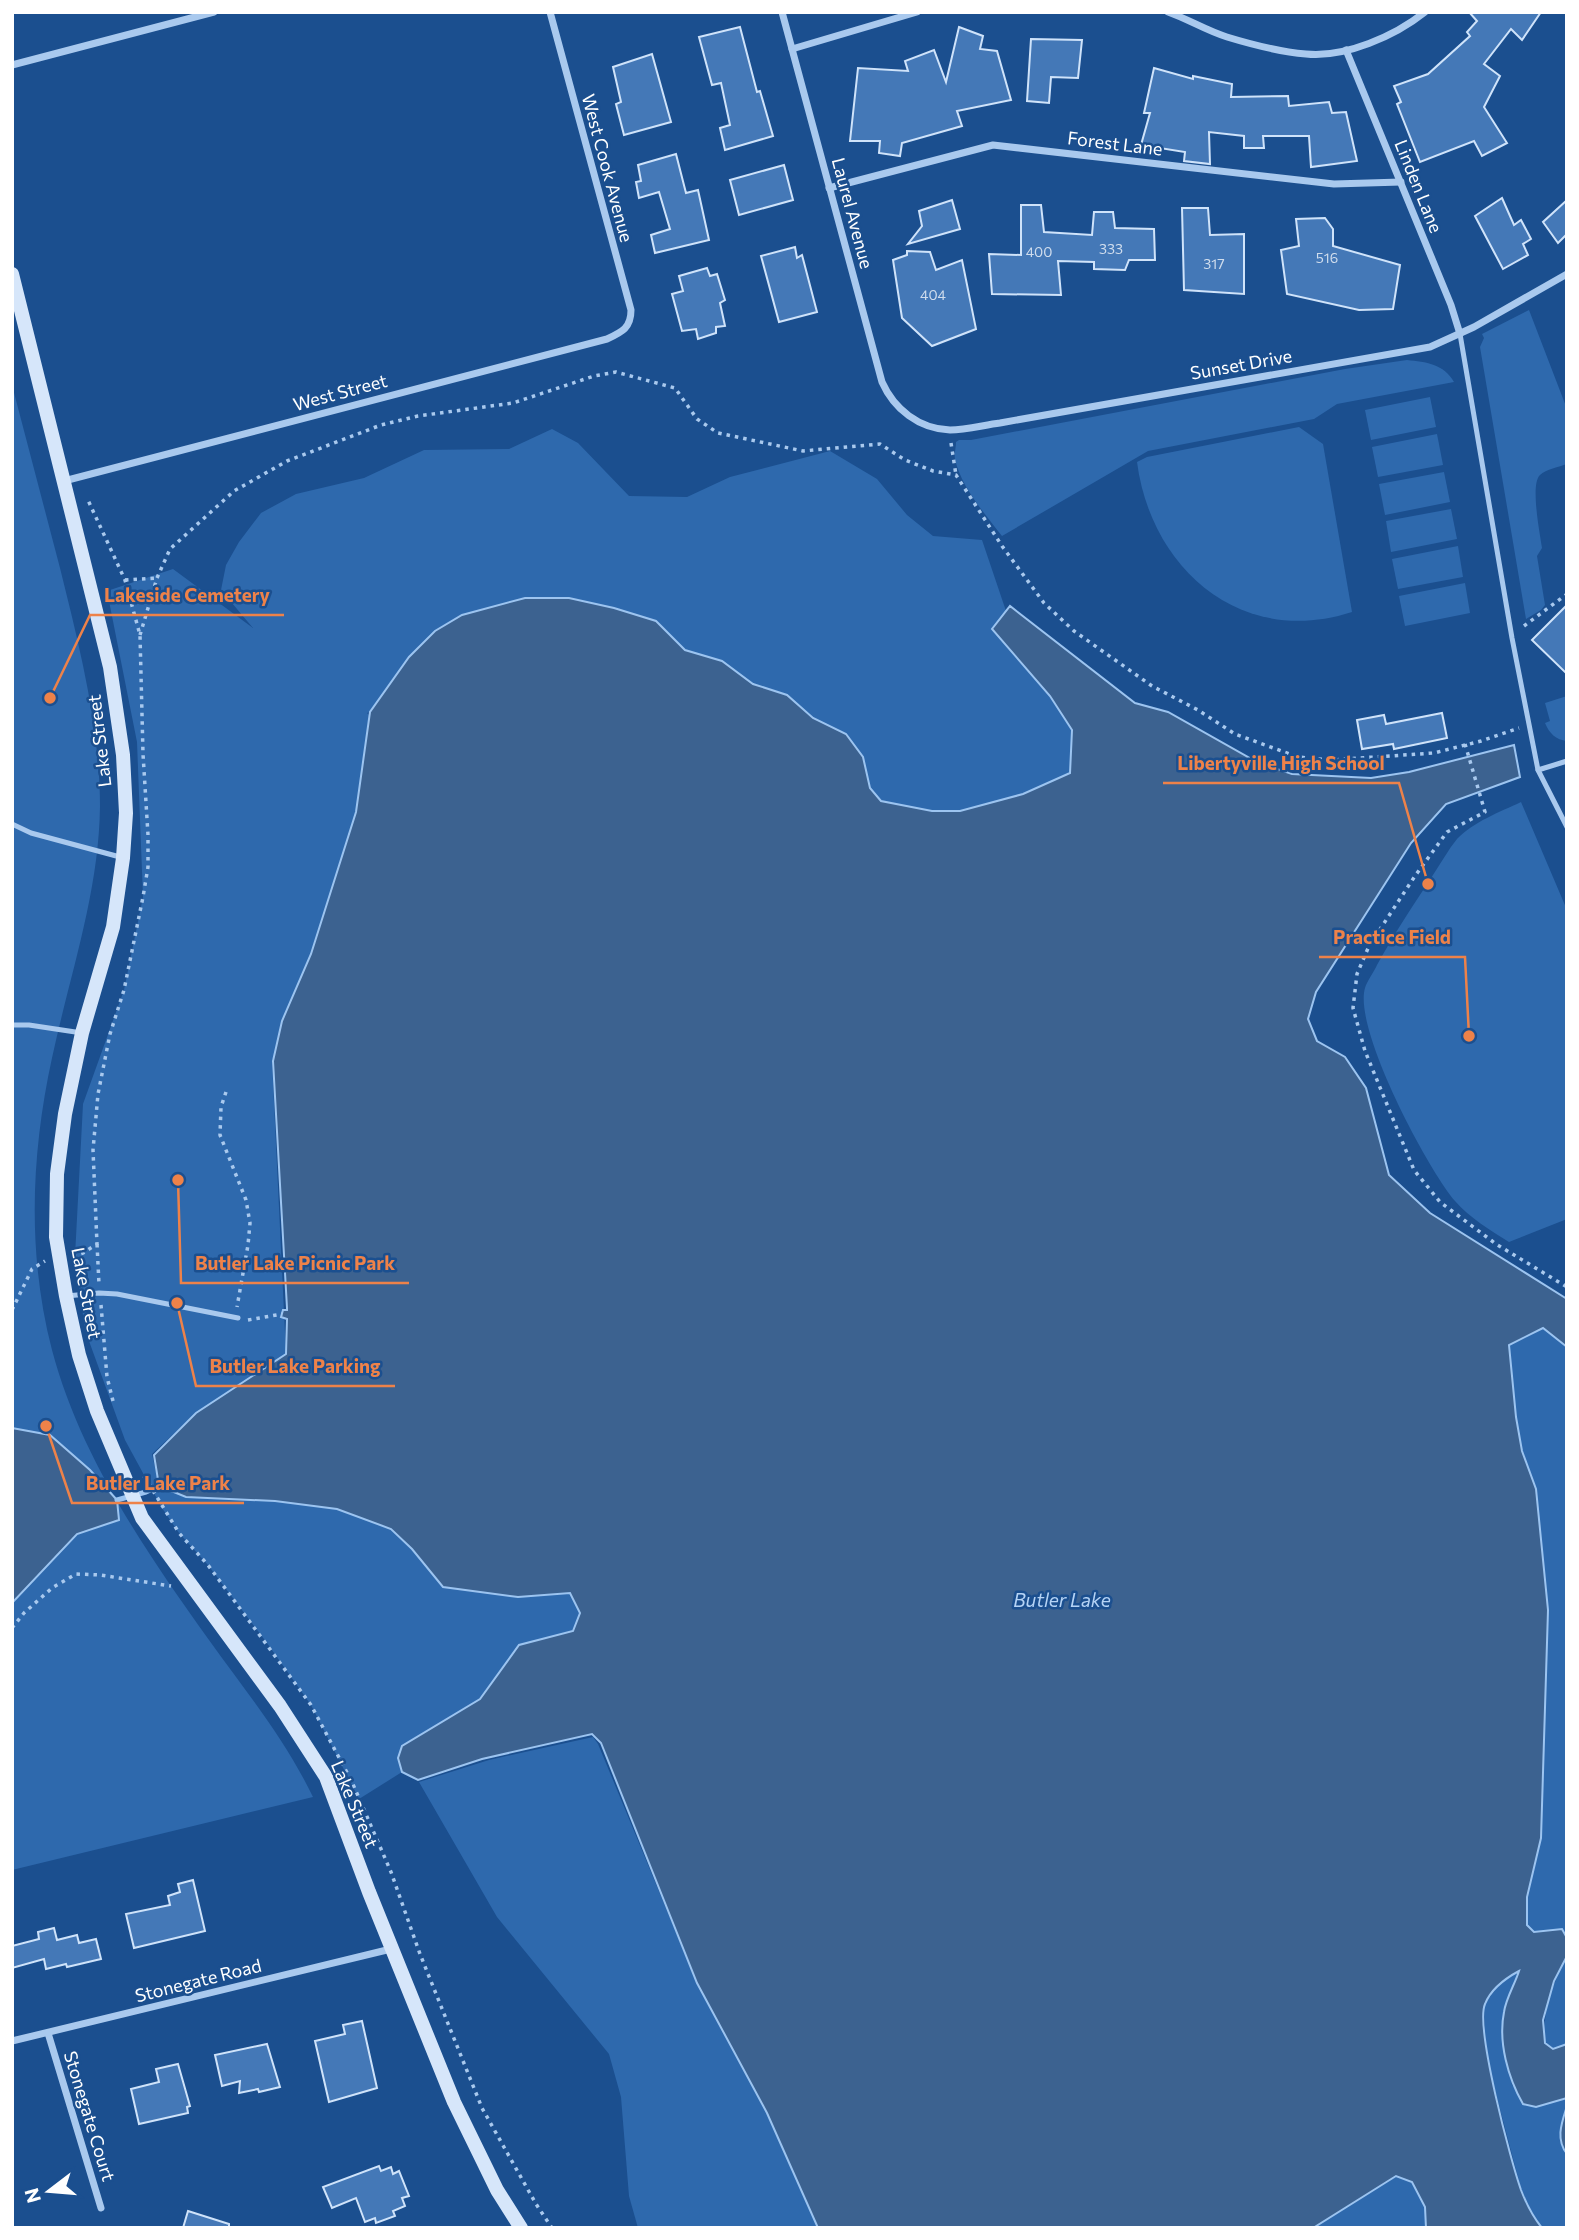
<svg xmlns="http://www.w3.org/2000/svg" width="1579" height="2240" font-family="Commissioner,sans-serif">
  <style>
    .green { fill: #2e69ad }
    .water { fill: #3c6290; stroke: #9cc4f0; stroke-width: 2 }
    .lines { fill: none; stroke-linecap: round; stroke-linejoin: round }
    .stream { stroke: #9cc4f0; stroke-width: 5 }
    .building { fill: #4478b7; stroke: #cfe3fa; stroke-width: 2 }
    .path { stroke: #a9c9ee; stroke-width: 3.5; stroke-dasharray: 3.5 5; stroke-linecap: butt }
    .lane { stroke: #a9c9ee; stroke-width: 5 }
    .street { stroke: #a9c9ee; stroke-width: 7 }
    .secondary { stroke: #d6e6fa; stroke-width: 14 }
    .labels { text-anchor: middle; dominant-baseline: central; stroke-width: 5; stroke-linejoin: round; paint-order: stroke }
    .number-label { font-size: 14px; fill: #d0dded }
    .street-label { font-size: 18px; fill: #fff; stroke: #1b4f8f }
    .water-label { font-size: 19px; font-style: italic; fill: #b5d3f5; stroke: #1b4f8f }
    .leader { fill: none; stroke: #ee8249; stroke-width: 2.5 }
    .callout-dot { fill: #ee8249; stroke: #1b4f8f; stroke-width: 2.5 }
    .callout-label { font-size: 19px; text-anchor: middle; font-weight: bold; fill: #ee8249; stroke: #1b4f8f; stroke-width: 5; stroke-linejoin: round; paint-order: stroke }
  </style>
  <rect width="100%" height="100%" fill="#1b4f8f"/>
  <g class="green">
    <path d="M1529,310L1567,409V464C1559,467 1546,469 1540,475C1530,484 1540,534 1542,548L1537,556L1545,605L1541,610L1526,619L1480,347L1484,338L1482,334Z"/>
    <path d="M1407,360C1426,362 1444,364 1454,382L1337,404L1314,419L1148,451L1002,536C985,514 961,487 955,459C954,454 956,448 956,442L959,440H971L1345,369Z"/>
    <path d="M12,385C28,446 44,507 60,568C79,645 100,726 100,806C99,893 70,974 52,1058C31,1154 27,1254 52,1350C80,1456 146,1552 209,1640C247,1693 285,1739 313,1797L12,1870Z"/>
    <polygon points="1430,397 1436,427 1371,440 1365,410"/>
    <path d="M1299,427L1323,444L1352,612C1241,648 1151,569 1137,462L1147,457Z"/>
    <polygon points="552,429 578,443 629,496 687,497 730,477 830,451 877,479 907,515 933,536 982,540 1006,611 992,629 1050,696 1072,731 1070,774 1023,794 960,811 932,811 881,801 870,788 863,757 846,734 813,718 787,695 753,684 722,661 685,650 656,621 614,608 569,598 525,598 462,615 435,631 409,657 370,712 367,713 369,715 356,812 312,954 272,1061 286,1354 196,1413 152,1454 159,1486 186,1497 275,1501 337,1509 391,1529 412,1549 518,1597 570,1593 580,1613 573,1631 519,1645 480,1699 402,1746 399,1758 402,1772 359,1799 311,1705 267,1643 208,1565 179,1533 162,1508 125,1440 85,1330 75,1256 83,1104 124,990 143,897 137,742 107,591 173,569 253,628 221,590 226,565 239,542 261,513 296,494 364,478 424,450 509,449"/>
    <polygon points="1437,434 1443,465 1378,477 1372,447"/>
    <polygon points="1444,472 1450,502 1385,515 1379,484"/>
    <polygon points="1451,509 1457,539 1391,552 1386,521"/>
    <polygon points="1458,546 1463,577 1398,589 1392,559"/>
    <polygon points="1465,583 1470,613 1405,626 1399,596"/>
    <path d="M1567,696V741C1556,740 1549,733 1545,723L1550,721L1545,703Z"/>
    <path d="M1521,802L1567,910V1219L1509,1242C1490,1230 1470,1218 1455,1201C1427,1168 1353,1029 1365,988C1367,981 1374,972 1377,965C1394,934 1414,904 1433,875C1441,863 1448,850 1457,839C1473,822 1500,812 1521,802Z"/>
    <polygon points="1543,1328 1567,1347 1567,1938 1562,1929 1534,1932 1527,1925 1527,1897 1541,1838 1548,1610 1536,1489 1522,1451 1516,1417 1509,1345"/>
    <polygon points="593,1737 598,1744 697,1983 767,2113 818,2228 638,2228 629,2196 621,2097 609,2054 497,1917 419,1782 489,1760"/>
    <path d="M1567,1956V2044L1553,2049L1544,2043C1543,2009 1552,1985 1567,1956Z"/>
    <path d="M1520,1970L1504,2012L1502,2037L1512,2085L1536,2107L1567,2098C1567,2118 1552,2136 1567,2154V2228H1542L1535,2219L1521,2189L1486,2056L1484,2005L1501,1982Z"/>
    <polygon points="1396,2176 1412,2182 1425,2207 1426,2228 1313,2228"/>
  </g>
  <g class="water">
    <path d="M525,598H569L614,608L656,621L685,650L722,661L753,684L787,695L813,718L846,734L863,757L870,788L881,801L932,811H960L1023,794L1070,773L1072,730L1050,696L992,629L1010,606L1135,703L1168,712L1257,762L1292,774L1371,778L1409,772L1514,745L1520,777L1446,804L1411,843L1316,992L1308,1019L1317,1041L1345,1057L1366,1088L1389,1175L1430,1213L1567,1299V1347L1543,1328L1509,1345L1516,1417L1522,1451L1536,1489L1548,1610L1541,1838L1527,1897V1925L1534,1932L1562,1929L1567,1938V1956L1554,1981L1543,2020L1545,2043L1553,2049L1567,2044V2098L1536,2107L1523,2104C1508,2078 1498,2042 1504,2012C1506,1998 1515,1984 1519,1971C1506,1978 1491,1989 1485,2004C1475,2027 1511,2162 1521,2190C1526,2203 1533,2217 1542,2228H1426L1425,2207L1412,2182L1396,2176L1313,2228H818L767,2113L697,1983L601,1743L592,1734L482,1759L418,1780L402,1772L398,1758L402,1746L480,1699L519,1645L573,1631L580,1613L570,1593L518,1597L443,1587L412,1549L391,1529L337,1509L275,1501L186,1497L159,1486L154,1455L196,1413L286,1354L287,1319L281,1317L283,1310H287V1308L273,1061L282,1021L311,954L356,812L370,712L409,657L435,631L462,615Z"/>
    <polygon points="12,1428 50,1435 90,1470 117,1500 119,1520 77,1534 12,1603"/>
    <path d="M1567,2106V2154C1555,2139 1562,2122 1567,2106Z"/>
  </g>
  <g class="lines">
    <polyline class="stream" points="117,1500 146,1492 159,1486"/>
  </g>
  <g class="building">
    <polygon points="1469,12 1541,12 1522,40 1511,29 1484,64 1500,76 1484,107 1507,143 1482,156 1474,141 1420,162 1397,104 1401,102 1394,86 1428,74 1470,36 1467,32 1477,21"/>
    <polygon points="740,27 757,92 760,91 773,136 725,150 720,128 730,125 721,83 712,85 699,37"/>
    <polygon points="959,27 983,36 980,49 997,51 1011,100 957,111 962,126 902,143 900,156 879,153 880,141 850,141 858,68 908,71 905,61 934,50 946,82"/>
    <polygon points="1031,39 1082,40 1078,78 1051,77 1049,103 1027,101"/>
    <polygon points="652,54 671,122 624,135 616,104 621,102 613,67"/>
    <polygon points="1154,68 1193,79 1193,76 1232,84 1231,97 1288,96 1289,106 1329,102 1332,113 1346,112 1357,161 1311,167 1309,136 1263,136 1264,148 1244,148 1244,136 1209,132 1210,164 1184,161 1185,152 1141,145 1150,113 1144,113"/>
    <polygon points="676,154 686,193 698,190 709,240 655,253 651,235 670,229 659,192 639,198 636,182 641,181 638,165"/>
    <polygon points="784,165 793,200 739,215 730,180"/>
    <polygon points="1502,198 1514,225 1521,220 1531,239 1523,244 1528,255 1503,269 1475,216"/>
    <polygon points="952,200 960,229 908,244 922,226 919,211"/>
    <polygon points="1567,200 1567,234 1558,243 1543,222"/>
    <polygon points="1021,205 1041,205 1044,232 1092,235 1094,212 1113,212 1115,228 1154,229 1155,260 1129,260 1125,270 1094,269 1094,262 1058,261 1061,295 992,294 989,254 1021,255"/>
    <polygon points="1182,208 1208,208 1210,235 1244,234 1244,294 1184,290"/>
    <polygon points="1325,218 1333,229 1333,246 1400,265 1393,309 1359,310 1287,294 1281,250 1299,246 1296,219"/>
    <polygon points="795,247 797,258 802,255 817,312 779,322 761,256"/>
    <polygon points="907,251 930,252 936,270 962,260 976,329 932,346 902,318 893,260 907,255"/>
    <polygon points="707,268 710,276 717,274 725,300 720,303 725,326 716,327 716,333 698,339 696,329 682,331 672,294 683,291 679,276"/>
    <polygon points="1567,605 1567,674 1532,640"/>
    <polygon points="1442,713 1447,738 1394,749 1393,744 1362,749 1357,720 1384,715 1386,724"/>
    <polygon points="193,1880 205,1931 134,1948 126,1914 170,1905 168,1896 180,1892 178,1884"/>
    <polygon points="54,1928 57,1940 77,1935 79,1943 96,1939 101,1959 67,1967 66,1964 46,1969 44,1959 12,1968 12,1946 39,1939 38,1932"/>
    <polygon points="362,2021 377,2088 329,2102 315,2041 345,2034 343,2025"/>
    <polygon points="267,2044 280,2087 259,2092 258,2089 239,2093 240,2081 222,2086 215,2055"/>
    <polygon points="178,2064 190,2106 187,2107 188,2113 139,2124 131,2089 159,2082 156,2069"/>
    <polygon points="379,2166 381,2171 391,2167 393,2174 399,2171 409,2196 402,2198 405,2206 393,2211 395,2216 376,2223 375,2218 365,2222 356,2198 332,2208 323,2187"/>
    <polygon points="188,2211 229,2224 229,2228 183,2228"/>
  </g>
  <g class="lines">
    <g class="path">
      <polyline points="951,443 956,475"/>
      <polyline points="125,580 157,578"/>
      <polyline points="1524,626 1567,594"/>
      <polyline points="140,635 157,578 170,549 234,491 287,461 381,425 418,416 513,403 594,376 616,372 675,388 697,419 718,433 803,451 880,444 905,460 933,471 956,475 1002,546 1044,603 1074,631 1152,686 1198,710 1235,734 1298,757 1330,760 1434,753 1481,741 1519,728"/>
      <polyline points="1465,744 1485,812 1447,832 1415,876 1369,946 1357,974 1353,1008 1365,1051 1414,1170 1440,1202 1496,1244 1567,1287"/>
      <polyline points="226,1092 221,1107 220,1135 246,1200 250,1223 248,1245 237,1307"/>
      <polyline points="97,1244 99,1284"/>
      <polyline points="73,1256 83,1253 97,1244 93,1150 98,1094 110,1034 124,990 143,897 148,867 148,835 143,754 140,635 125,580 87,498"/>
      <polyline points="101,1305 107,1377 114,1405"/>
      <polyline points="12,1310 32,1269 45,1261"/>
      <polyline points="248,1320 282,1314"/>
      <polyline points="144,1476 179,1533 208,1565 311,1705 352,1782 391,1872 420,1954 482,2108 536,2204 552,2228"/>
      <polyline points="12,1628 24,1613 52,1588 76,1574 100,1575 171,1586"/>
    </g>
    <g class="lane">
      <polyline points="1460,334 1512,638 1538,770"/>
      <polyline points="1567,761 1538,770 1567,827"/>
      <polyline points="12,824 31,833 120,857"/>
      <polyline points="12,1025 29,1025 82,1033"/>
      <polyline points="66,1296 99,1293 117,1294 238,1318"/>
    </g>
    <g class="street">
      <path d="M782,12L882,382C894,409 919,429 950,430C966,430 984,425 1000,423L1430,347L1474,327L1567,274"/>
      <path d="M1168,12C1188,19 1207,31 1227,37C1250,44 1282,52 1306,54C1345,58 1395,36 1425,12"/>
      <polyline points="792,49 917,12"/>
      <polyline points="1346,50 1451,305 1460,334"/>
      <polyline points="12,65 214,12"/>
      <polyline points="829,188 993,145 1334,184 1401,182"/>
      <path d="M64,481L607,339C622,332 631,328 631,310L550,12"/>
      <polyline points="48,2033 101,2208"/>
      <polyline points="12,2041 391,1949"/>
    </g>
    <polyline class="secondary" points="12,274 110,667 123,755 126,813 123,858 113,927 82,1033 65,1114 57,1174 56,1237 66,1296 79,1355 97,1411 142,1518 280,1706 326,1777 369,1892 454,2102 497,2190 521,2228"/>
  </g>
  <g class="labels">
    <g class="number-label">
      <text x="1111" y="248">333</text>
      <text x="1039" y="251">400</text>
      <text x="1327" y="257">516</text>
      <text x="1214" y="263">317</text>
      <text x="933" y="294">404</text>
    </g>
    <g class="street-label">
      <text transform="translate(1115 143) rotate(7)">Forest Lane</text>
      <text transform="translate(608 168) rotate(75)">West Cook Avenue</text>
      <text transform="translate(1419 186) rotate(68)">Linden Lane</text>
      <text transform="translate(853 213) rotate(75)">Laurel Avenue</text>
      <text transform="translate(1241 364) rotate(-10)">Sunset Drive</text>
      <text transform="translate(340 392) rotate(-15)">West Street</text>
      <text transform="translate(99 741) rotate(-97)">Lake Street</text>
      <text transform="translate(87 1293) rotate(79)">Lake Street</text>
      <text transform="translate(355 1804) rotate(67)">Lake Street</text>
      <text transform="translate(198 1980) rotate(-14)">Stonegate Road</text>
      <text transform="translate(90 2116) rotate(73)">Stonegate Court</text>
    </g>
    <g class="water-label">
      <text x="1062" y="1599">Butler Lake</text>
    </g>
  </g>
  <path class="leader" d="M50 698L90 615H284M1428 884L1399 783H1163M1469 1036L1465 957H1319M178 1180L181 1283H409M177 1303L196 1386H395M46 1426L72 1503H244"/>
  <g class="callout-dot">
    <circle cx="50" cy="698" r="7"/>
    <circle cx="1428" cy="884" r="7"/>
    <circle cx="1469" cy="1036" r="7"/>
    <circle cx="178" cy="1180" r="7"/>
    <circle cx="177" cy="1303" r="7"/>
    <circle cx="46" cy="1426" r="7"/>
  </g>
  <g class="callout-label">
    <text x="187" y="602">Lakeside Cemetery</text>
    <text x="1281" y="770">Libertyville High School</text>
    <text x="1392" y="944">Practice Field</text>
    <text x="295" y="1270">Butler Lake Picnic Park</text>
    <text x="295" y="1373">Butler Lake Parking</text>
    <text x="158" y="1490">Butler Lake Park</text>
  </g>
  <rect width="1579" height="2240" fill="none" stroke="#ffffff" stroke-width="28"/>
  <g transform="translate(49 2191) rotate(254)" stroke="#1b4f8f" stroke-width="5" paint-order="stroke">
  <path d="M0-5L12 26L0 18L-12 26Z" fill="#ffffff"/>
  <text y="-10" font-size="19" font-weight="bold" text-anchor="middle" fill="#ffffff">N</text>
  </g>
</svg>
